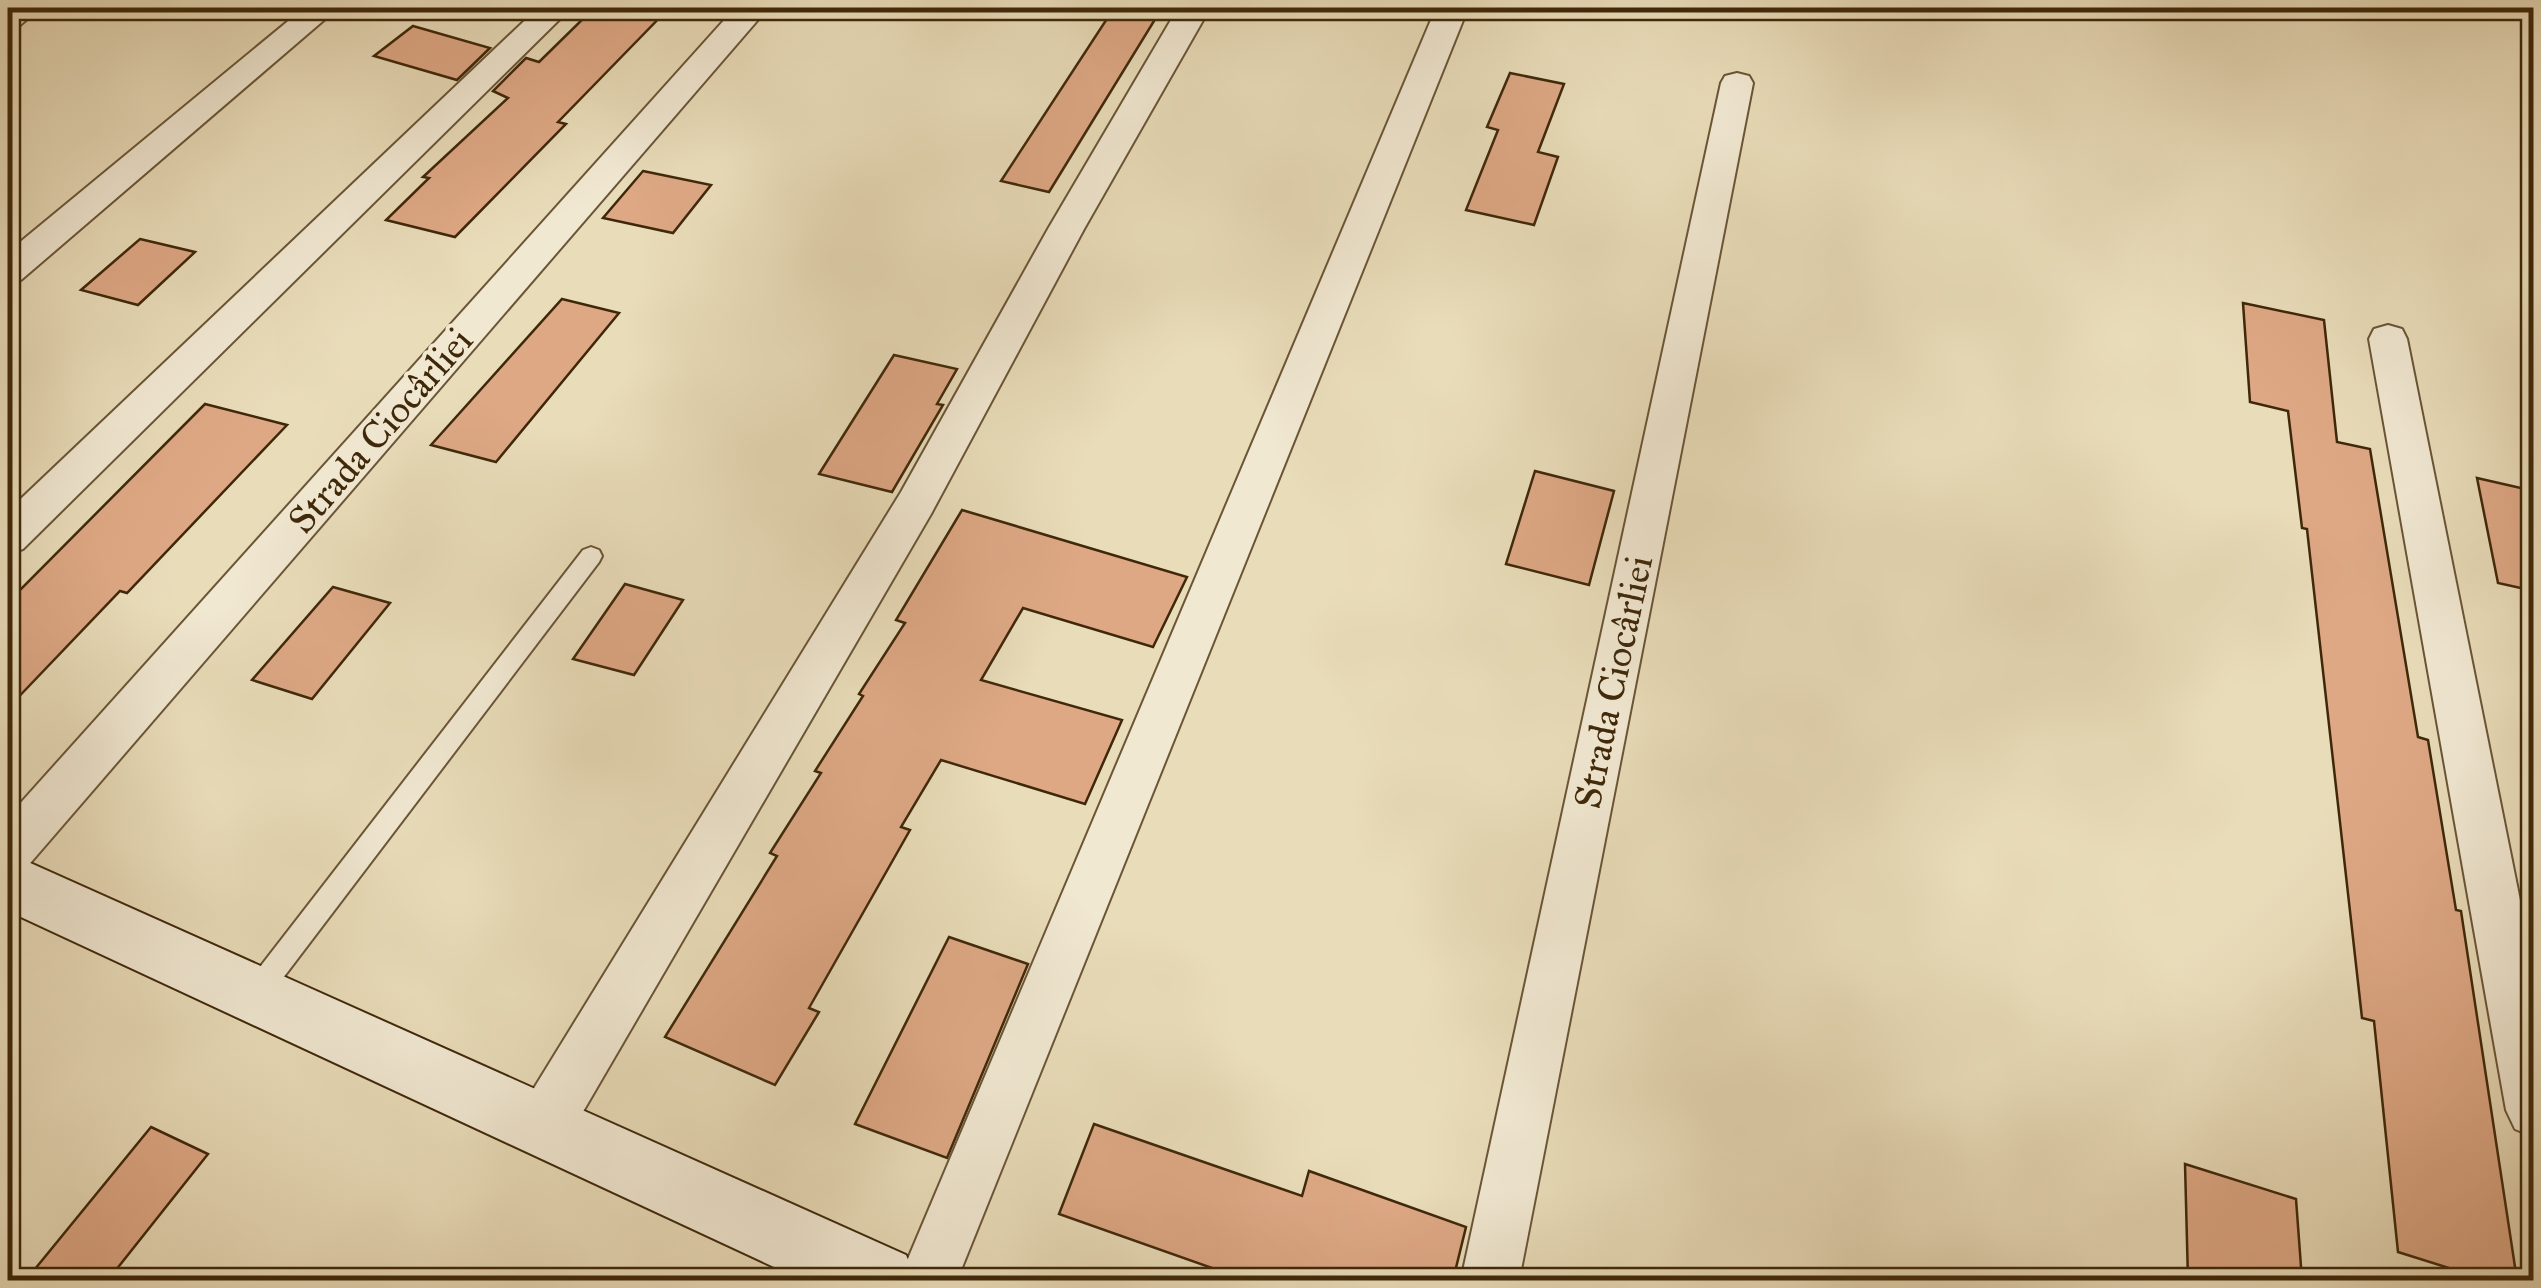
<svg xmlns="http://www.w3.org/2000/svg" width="2541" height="1288" font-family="'IM FELL Great Primer',serif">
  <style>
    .building { fill: #dea885; stroke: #3f280a; stroke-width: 2.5 }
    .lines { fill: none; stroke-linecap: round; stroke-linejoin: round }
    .lane-casing { stroke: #6a5536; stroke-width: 4 }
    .street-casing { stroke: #6a5536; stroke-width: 4 }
    .secondary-casing { stroke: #3f280a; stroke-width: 4 }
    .lane { fill: #f1e8d2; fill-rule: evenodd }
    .street { fill: #f1e8d2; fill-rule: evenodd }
    .secondary { fill: #f1e8d2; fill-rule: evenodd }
    .labels { text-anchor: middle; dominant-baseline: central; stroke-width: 8; stroke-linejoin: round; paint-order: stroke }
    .street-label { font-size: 38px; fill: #3f280a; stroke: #f1e8d2 }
  </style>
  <rect width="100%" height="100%" fill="#e9dcb9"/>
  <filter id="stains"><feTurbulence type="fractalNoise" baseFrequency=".002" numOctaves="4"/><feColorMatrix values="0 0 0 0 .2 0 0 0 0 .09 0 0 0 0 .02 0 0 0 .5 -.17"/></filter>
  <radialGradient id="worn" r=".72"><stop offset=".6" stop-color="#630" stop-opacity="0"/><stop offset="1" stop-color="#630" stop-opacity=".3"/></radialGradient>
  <g class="building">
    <polygon points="594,8 669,8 558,122 566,124 455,237 386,220 429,178 423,177 508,98 493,91 526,58 539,62"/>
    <polygon points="1114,8 1162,8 1049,192 1001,181"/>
    <polygon points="413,26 490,48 457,80 374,56"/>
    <polygon points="1510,73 1564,84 1538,152 1558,157 1534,225 1466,210 1498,130 1487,127"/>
    <polygon points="643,171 711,185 673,233 603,218"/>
    <polygon points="140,239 195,252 138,305 81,290"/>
    <polygon points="562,299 619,313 496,462 431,445"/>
    <polygon points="2243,303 2324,320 2337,442 2370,449 2418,737 2428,740 2456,910 2461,911 2517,1280 2487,1280 2398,1252 2374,1021 2362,1018 2307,529 2302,528 2288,411 2250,402"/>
    <polygon points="894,355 957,369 937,404 943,405 892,492 819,474"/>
    <polygon points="205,404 287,425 127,593 120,591 8,708 8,602"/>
    <polygon points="1535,471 1614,491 1589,585 1506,564"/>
    <polygon points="2477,478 2534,491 2534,591 2498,583"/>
    <polygon points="962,510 1187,577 1153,647 1023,608 981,680 1122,720 1085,804 941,760 901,827 910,830 809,1008 819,1012 775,1085 665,1037 777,856 770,853 821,773 815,771 863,696 859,694 905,623 896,620"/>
    <polygon points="625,584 683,600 634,675 573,659"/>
    <polygon points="333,587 390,603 312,699 252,680"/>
    <polygon points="949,937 1028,964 947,1158 855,1124"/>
    <polygon points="1094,1124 1302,1196 1309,1171 1466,1227 1453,1280 1246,1280 1059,1214"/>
    <polygon points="151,1127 208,1154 108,1280 26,1280"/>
    <polygon points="2185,1164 2296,1199 2302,1280 2188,1280"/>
  </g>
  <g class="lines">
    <g class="lane-casing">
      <polygon id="lane" points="591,547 599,550 602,556 599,562 264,1003 255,1007 246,1003 242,994 246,985 583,550"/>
    </g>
    <g class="street-casing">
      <g id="street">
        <polygon points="8,8 40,8 19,26 8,28"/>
        <polygon points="304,8 338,8 21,280 8,283 8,252"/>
        <polygon points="538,8 571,8 23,549 8,554 8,511"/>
        <polygon points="735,8 768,8 26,868 8,874 8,817"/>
        <polygon points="1178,8 1210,8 1084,229 931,514 563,1146 543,1154 523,1146 515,1126 523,1106 901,492 1048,229"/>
        <polygon points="1436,8 1468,8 957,1280 899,1280"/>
        <polygon points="2497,8 2534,8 2534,20 2502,15"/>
        <polygon points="1737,73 1749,76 1753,83 1519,1280 1461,1280 1721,83 1725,76"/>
        <polygon points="2388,325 2402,329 2407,339 2534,970 2534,1137 2515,1129 2506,1110 2369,339 2374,329"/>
      </g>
    </g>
    <g class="secondary-casing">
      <polygon id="secondary" points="8,853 906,1255 917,1280 802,1280 8,911"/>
    </g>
    <use href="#lane" class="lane"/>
    <use href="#street" class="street"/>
    <use href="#secondary" class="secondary"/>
  </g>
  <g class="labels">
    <g class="street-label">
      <text transform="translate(380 430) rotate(-49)">Strada Ciocârliei</text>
      <text transform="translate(1613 682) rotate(-78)">Strada Ciocârliei</text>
    </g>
  </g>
  <rect width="2541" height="1288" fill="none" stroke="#e9dcb9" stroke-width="40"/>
  <rect x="10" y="10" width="2521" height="1268" fill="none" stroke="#3f280a" stroke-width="5"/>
  <rect x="20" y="20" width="2501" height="1248" fill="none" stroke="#3f280a" stroke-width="2.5"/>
  <rect width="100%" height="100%" filter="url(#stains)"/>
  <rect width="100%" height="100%" fill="url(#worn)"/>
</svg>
